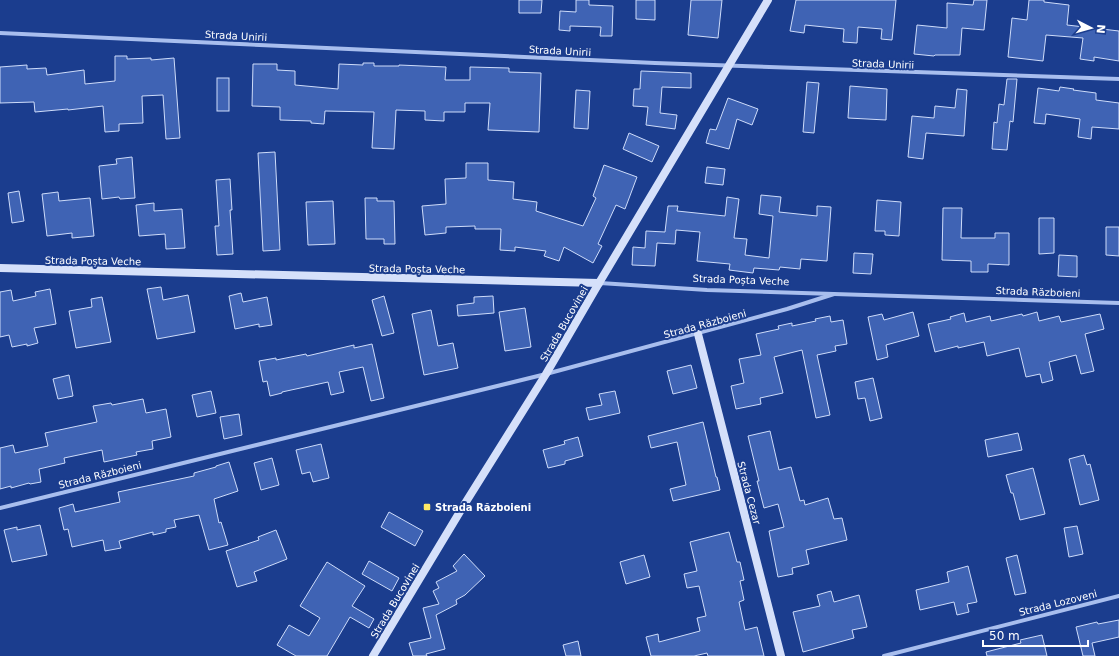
<svg xmlns="http://www.w3.org/2000/svg" width="1119" height="656" font-family="'DejaVu Sans',sans-serif">
  <style>
    .building { fill: #3f63b4; stroke: #cedcfa }
    .lines { fill: none; stroke-linecap: round; stroke-linejoin: round }
    .street { stroke: #a8beee; stroke-width: 4 }
    .secondary { stroke: #d5e0fa; stroke-width: 8 }
    .poi-dot { fill: #ffe865; stroke: #1b3d8e; stroke-width: 1.5 }
    .labels { text-anchor: middle; dominant-baseline: central; stroke-width: 4; stroke-linejoin: round; paint-order: stroke }
    .street-label { font-size: 10px; fill: #fff; stroke: #1b3d8e }
    .poi-label { font-size: 10px; font-weight: bold; fill: #fff; stroke: #1b3d8e; text-anchor: start }
  </style>
  <rect width="100%" height="100%" fill="#1b3d8e"/>
  <g class="building">
    <polygon points="519,0 542,0 541,13 519,13"/>
    <polygon points="576,0 589,0 589,5 613,6 612,36 600,36 601,27 570,26 570,31 559,30 560,11 576,12"/>
    <polygon points="636,0 655,0 655,20 636,19"/>
    <polygon points="691,0 722,0 718,38 688,35"/>
    <polygon points="796,0 896,0 892,40 881,39 882,29 858,27 857,43 843,42 844,29 805,25 804,33 790,31"/>
    <polygon points="974,0 987,0 984,30 962,28 960,55 935,55 934,56 914,54 917,25 947,28 947,3 973,5"/>
    <polygon points="1029,0 1044,0 1044,2 1069,5 1067,25 1119,31 1119,61 1094,57 1094,61 1080,59 1083,38 1046,35 1043,61 1008,57 1012,18 1027,20"/>
    <polygon points="115,56 127,56 127,59 151,58 151,60 174,58 180,138 166,139 163,95 142,96 143,123 119,124 119,131 105,132 103,106 68,110 68,109 35,112 34,102 0,103 0,67 27,65 27,69 46,68 47,75 84,70 85,84 115,81"/>
    <polygon points="363,63 374,63 374,66 399,66 399,65 446,67 445,80 470,80 470,67 509,68 509,72 541,73 539,132 488,130 490,103 465,103 465,112 444,112 444,121 425,120 425,111 396,110 394,149 372,148 374,112 325,111 324,124 311,123 311,121 280,120 280,107 252,106 253,64 277,64 277,70 295,71 295,85 338,89 339,64 363,65"/>
    <polygon points="641,71 691,73 691,88 662,87 660,113 677,115 675,129 646,125 648,107 633,106 634,89 640,89"/>
    <rect x="217" y="78" width="12" height="33"/>
    <polygon points="1007,79 1017,79 1013,122 1010,121 1007,150 992,149 994,122 997,123 999,104 1004,105"/>
    <polygon points="807,82 819,83 814,133 803,132"/>
    <polygon points="850,86 887,89 886,120 848,118"/>
    <polygon points="1060,87 1074,89 1073,90 1096,93 1096,100 1119,103 1119,129 1092,127 1091,139 1078,137 1080,119 1046,114 1045,124 1034,123 1038,88 1059,91"/>
    <polygon points="957,89 967,90 964,136 926,133 923,159 908,157 912,116 934,118 935,106 955,108"/>
    <polygon points="576,90 590,91 588,129 574,128"/>
    <polygon points="728,98 758,109 752,125 737,119 729,149 706,143 710,129 716,130"/>
    <polygon points="629,133 659,146 652,162 623,149"/>
    <polygon points="275,152 280,250 263,251 258,153"/>
    <polygon points="132,157 135,198 120,199 119,197 102,199 99,166 117,164 116,159"/>
    <polygon points="466,163 488,163 488,180 514,182 513,199 537,202 536,211 583,226 596,198 593,196 604,165 637,177 625,209 616,205 598,244 602,246 593,263 564,247 559,261 544,256 546,251 515,247 515,251 500,250 501,229 475,229 475,226 446,227 446,233 425,235 422,206 446,204 445,179 466,178"/>
    <polygon points="707,167 725,169 723,185 705,183"/>
    <polygon points="230,179 232,210 230,210 233,254 217,255 215,226 219,226 216,180"/>
    <polygon points="19,191 24,221 12,223 8,193"/>
    <polygon points="58,192 59,201 90,198 94,236 72,238 72,233 47,236 42,194"/>
    <polygon points="761,195 781,197 779,212 817,216 817,206 831,207 827,261 801,259 800,269 780,267 779,270 754,268 753,273 729,270 730,264 697,261 700,232 676,230 675,244 657,243 655,266 632,265 633,247 645,248 646,231 665,232 668,206 678,206 677,211 725,216 727,197 739,199 734,238 747,239 745,255 769,258 773,216 759,214"/>
    <polygon points="365,198 377,198 377,201 394,201 395,244 384,244 384,239 366,239"/>
    <polygon points="877,200 901,202 899,236 885,235 885,231 875,231"/>
    <polygon points="333,201 335,244 308,245 306,202"/>
    <polygon points="154,203 154,211 182,209 185,248 166,249 165,234 139,236 136,205"/>
    <polygon points="943,208 962,208 961,238 995,238 995,233 1009,233 1009,265 988,264 988,272 971,272 971,261 942,260"/>
    <polygon points="1039,218 1054,218 1054,253 1039,254"/>
    <polygon points="1106,227 1119,227 1119,256 1106,255"/>
    <polygon points="854,253 873,254 871,274 853,273"/>
    <polygon points="1059,255 1077,256 1077,277 1058,276"/>
    <polygon points="161,287 163,300 188,295 195,332 157,339 147,289"/>
    <polygon points="50,289 56,324 34,328 38,343 27,346 27,344 12,347 9,335 0,337 0,292 11,290 13,301 36,296 35,292"/>
    <polygon points="241,293 243,302 267,297 272,325 259,327 259,324 235,329 229,296"/>
    <polygon points="384,296 394,333 382,336 372,300"/>
    <polygon points="493,296 494,313 458,316 457,305 474,303 474,297"/>
    <polygon points="102,297 111,342 76,348 69,311 92,307 91,299"/>
    <polygon points="525,308 531,347 505,351 499,312"/>
    <polygon points="431,310 438,346 453,343 458,368 424,375 412,314"/>
    <polygon points="913,312 919,336 886,345 888,357 877,360 868,317 882,314 884,320"/>
    <polygon points="1037,312 1039,321 1059,316 1061,322 1100,314 1104,329 1085,334 1094,371 1081,374 1076,355 1049,362 1053,380 1042,383 1040,374 1026,377 1019,348 987,356 984,342 958,348 958,346 935,352 928,324 951,319 950,317 964,313 966,322 990,316 991,321 1022,314 1023,316"/>
    <polygon points="830,316 831,322 843,320 847,344 835,346 836,351 817,355 830,415 816,418 802,350 774,357 783,393 760,398 761,404 736,409 731,386 744,383 739,359 761,355 756,334 779,329 778,326 792,323 792,326 816,321 815,319"/>
    <polygon points="372,344 384,398 371,401 363,367 339,372 344,392 331,395 328,382 282,392 282,393 270,396 267,381 263,382 259,361 276,358 276,360 306,354 307,356 354,345 354,348"/>
    <polygon points="691,365 697,388 673,394 667,371"/>
    <polygon points="69,375 73,396 58,399 53,379"/>
    <polygon points="873,378 882,418 870,421 865,398 858,399 855,382"/>
    <polygon points="211,391 216,413 197,417 192,395"/>
    <polygon points="615,391 620,413 589,420 586,408 602,405 599,394"/>
    <polygon points="143,399 146,413 166,409 171,437 152,441 153,449 136,452 137,455 104,462 102,450 64,458 65,463 39,469 41,482 30,484 29,483 11,488 11,486 0,489 0,448 13,445 15,453 48,446 45,433 97,422 93,406 111,403 112,405"/>
    <polygon points="239,414 242,435 224,439 220,417"/>
    <polygon points="703,422 716,477 717,477 720,490 673,501 670,489 686,485 677,442 651,448 648,436"/>
    <polygon points="770,431 779,470 791,467 800,501 804,500 805,505 828,498 834,519 842,518 847,540 806,550 809,564 792,568 793,574 778,577 769,531 784,527 778,504 764,508 757,481 759,481 748,436"/>
    <polygon points="1018,433 1022,450 988,457 985,440"/>
    <polygon points="578,437 583,456 565,461 565,464 548,468 543,450 565,444 564,441"/>
    <polygon points="321,444 329,478 313,482 310,472 302,474 296,450"/>
    <polygon points="1084,455 1087,465 1090,464 1099,500 1080,505 1069,459"/>
    <polygon points="272,458 279,485 261,490 254,463"/>
    <polygon points="229,462 238,491 214,499 219,523 221,522 228,545 209,550 199,515 174,520 176,527 166,529 166,532 153,535 153,532 119,541 121,548 105,551 103,540 72,547 68,529 64,530 59,508 73,504 75,512 120,502 118,492 194,476 194,473 216,467 216,466"/>
    <polygon points="1033,468 1045,514 1020,520 1013,493 1011,493 1006,475"/>
    <polygon points="389,512 423,531 415,546 381,527"/>
    <polygon points="40,525 47,555 12,562 4,530 17,527 17,530"/>
    <polygon points="1077,526 1083,554 1069,557 1064,528"/>
    <polygon points="276,530 287,559 254,572 257,581 237,587 226,551 259,540 258,537"/>
    <polygon points="729,532 737,562 740,562 744,580 740,581 744,600 739,602 745,630 757,627 764,656 708,656 707,653 694,656 651,656 646,637 658,634 659,642 700,631 697,618 706,616 699,586 687,588 684,574 697,571 690,542"/>
    <polygon points="464,554 485,576 465,595 456,600 457,604 436,615 445,649 426,654 427,656 413,656 409,643 431,638 423,608 439,604 433,591 439,588 436,582 457,571 453,566"/>
    <polygon points="644,555 650,577 626,584 620,562"/>
    <polygon points="1017,555 1026,593 1015,595 1006,558"/>
    <polygon points="369,561 399,578 392,591 362,574"/>
    <polygon points="327,562 365,586 352,606 374,619 369,628 350,617 327,656 296,656 277,645 289,625 309,636 320,618 300,606"/>
    <polygon points="968,566 977,602 967,604 969,612 957,615 954,602 920,610 916,590 949,582 947,572"/>
    <polygon points="831,591 834,602 859,595 867,627 852,630 854,638 803,652 793,612 820,606 817,595"/>
    <polygon points="1119,620 1119,637 1092,643 1095,656 1083,656 1076,627 1097,622 1098,624"/>
    <polygon points="1042,635 1047,656 987,656 986,652 1021,643 1020,640"/>
    <polygon points="578,641 581,656 566,656 563,645"/>
  </g>
  <g class="lines">
    <g class="street">
      <polyline points="0,33 655,63 1119,79"/>
      <polyline points="600,283 707,290 1119,303"/>
      <polyline points="0,508 546,374 787,309 834,294"/>
      <polyline points="884,656 1119,596"/>
    </g>
    <g class="secondary">
      <polyline points="0,268 599,283"/>
      <polyline points="698,334 781,656"/>
      <polyline points="373,656 464,505 546,374 599,283 768,0"/>
    </g>
  </g>
  <rect class="poi-dot" x="423" y="503" width="8" height="8" rx="2"/>
  <g class="labels">
    <g class="street-label">
      <text transform="translate(236 36) rotate(3)">Strada Unirii</text>
      <text transform="translate(560 51) rotate(3)">Strada Unirii</text>
      <text transform="translate(883 64) rotate(2)">Strada Unirii</text>
      <text transform="translate(93 261) rotate(1)">Strada Poșta Veche</text>
      <text transform="translate(417 269) rotate(1)">Strada Poșta Veche</text>
      <text transform="translate(741 280) rotate(2)">Strada Poșta Veche</text>
      <text transform="translate(1038 292) rotate(2)">Strada Războieni</text>
      <text transform="translate(564 324) rotate(-60)">Strada Bucovinei</text>
      <text transform="translate(705 324) rotate(-15)">Strada Războieni</text>
      <text transform="translate(100 475) rotate(-14)">Strada Războieni</text>
      <text transform="translate(749 493) rotate(75)">Strada Cezar</text>
      <text transform="translate(395 601) rotate(-59)">Strada Bucovinei</text>
      <text transform="translate(1058 603) rotate(-14)">Strada Lozoveni</text>
    </g>
    <g class="poi-label">
      <text x="435" y="507">Strada Războieni</text>
    </g>
  </g>
  <g transform="translate(1091 28) rotate(96)" stroke="#1b3d8e" stroke-width="3" paint-order="stroke">
  <path d="M0-3L7 15L0 10L-7 15Z" fill="#ffffff"/>
  <text y="-6" font-size="11" font-weight="bold" text-anchor="middle" fill="#ffffff">N</text>
  </g>
  <path d="M983 640v6h105v-6" fill="none" stroke="#ffffff" stroke-width="2"/>
  <text x="989" y="640" font-size="12" fill="#ffffff" stroke="#1b3d8e" stroke-width="3" paint-order="stroke">50 m</text>
</svg>
